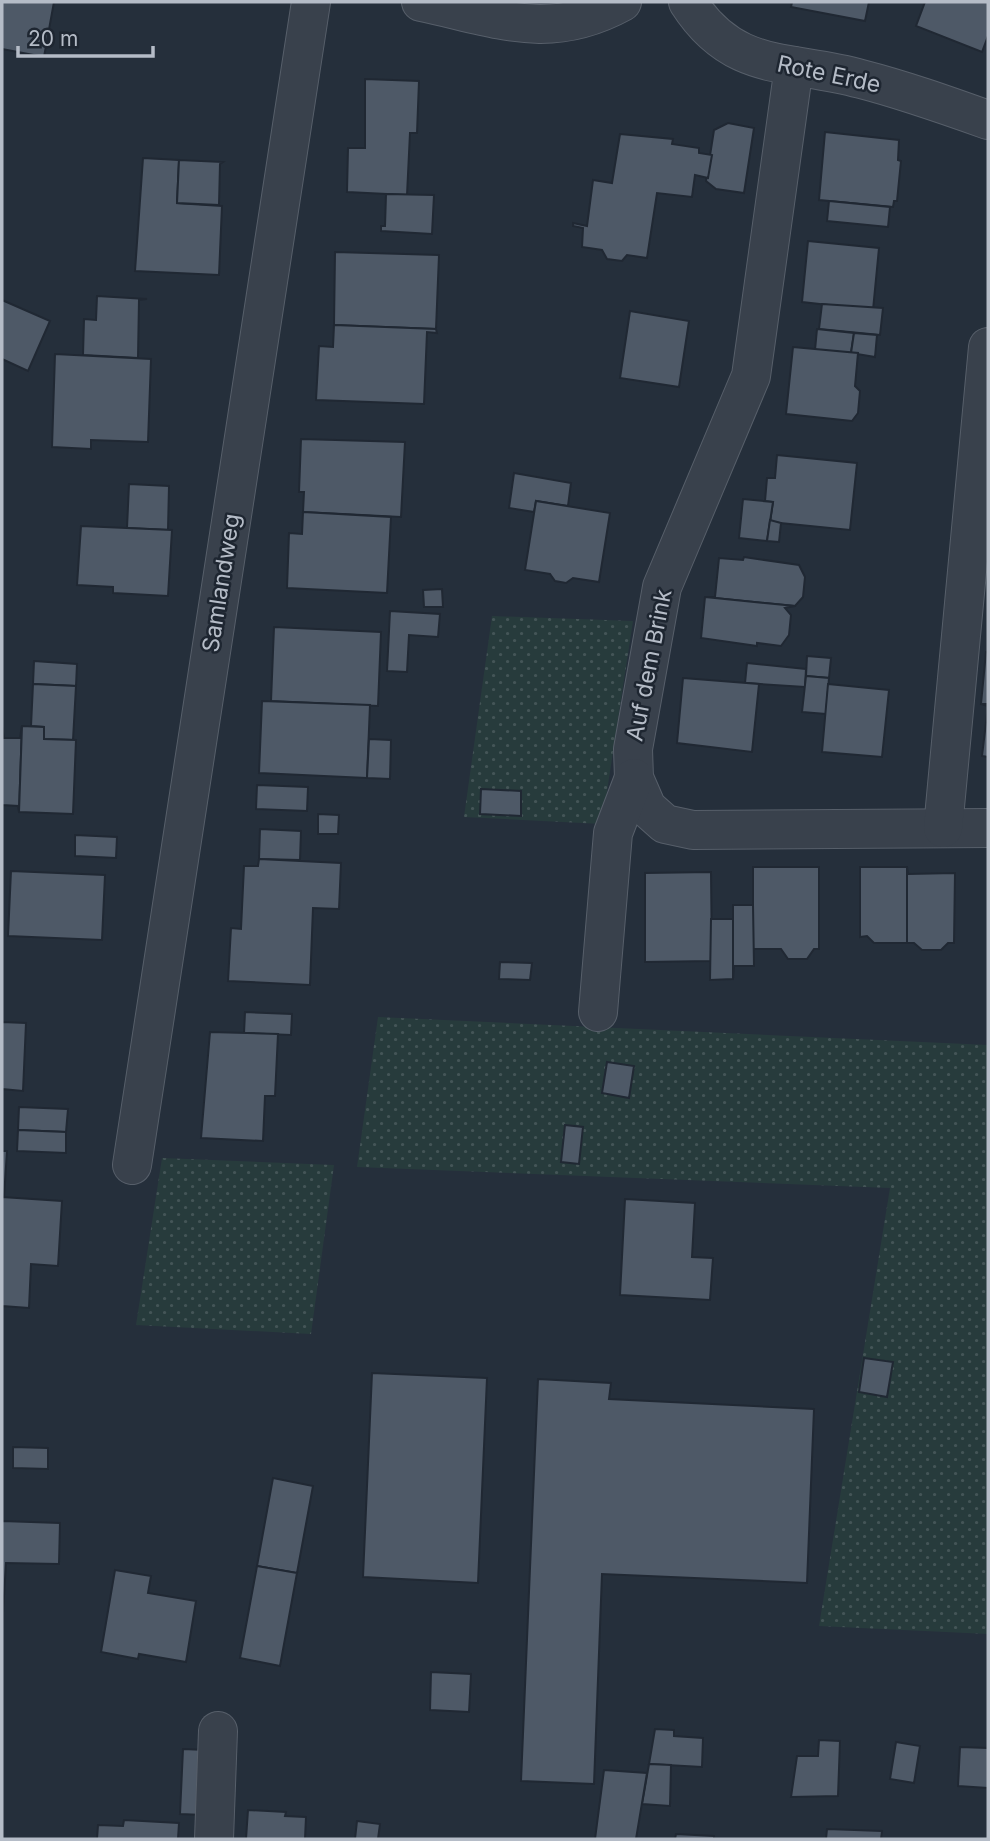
<svg xmlns="http://www.w3.org/2000/svg" width="990" height="1841" font-family="Inter,sans-serif">
  <style>
    .grass { fill: url(#grass-dots) }
    .building { fill: #4e5967; stroke: #202833; stroke-width: 2 }
    .lines { fill: none; stroke-linecap: round; stroke-linejoin: round }
    .minor-casing { stroke: #575f6a; stroke-width: 40 }
    .minor { stroke: #39414c; stroke-width: 38 }
    .labels { text-anchor: middle; dominant-baseline: central; stroke-width: 5; stroke-linejoin: round; paint-order: stroke }
    .street-label { font-size: 23px; fill: #b5bcc7; stroke: #1e2631 }
  </style>
  <defs>
    <pattern id="grass-dots" width="8" height="8" patternUnits="userSpaceOnUse" patternTransform="scale(1.75)"><rect width="8" height="8" fill="#273b3c"/><path d="M2 2h.1M6 6h.1" fill="none" stroke="#445557" stroke-width="1.8" stroke-linecap="round"/></pattern>
  </defs>
  <rect width="100%" height="100%" fill="#252f3b"/>
  <g class="grass">
    <polygon points="492,616 633,621 602,824 464,817"/>
    <polygon points="378,1017 988,1045 988,1634 819,1626 890,1188 357,1167"/>
    <polygon points="162,1158 334,1165 311,1334 136,1325"/>
  </g>
  <g class="building">
    <polygon points="2,2 54,2 44,57 2,49"/>
    <polygon points="792,2 869,2 865,21 791,7"/>
    <polygon points="925,2 988,2 988,36 982,52 916,26"/>
    <polygon points="365,79 419,81 417,133 410,133 407,195 347,192 348,148 365,148"/>
    <polygon points="728,123 754,128 744,193 716,189 706,181 714,130"/>
    <polygon points="825,132 899,140 898,160 901,161 897,201 894,201 893,207 819,200"/>
    <polygon points="620,134 673,139 672,144 699,148 699,153 712,155 708,178 695,175 692,197 657,193 647,258 627,255 622,261 607,259 602,250 582,247 583,228 573,226 573,223 587,226 593,180 612,183"/>
    <polygon points="143,158 179,160 177,203 222,206 219,275 135,271"/>
    <polygon points="179,160 223,162 220,164 219,205 177,203"/>
    <polygon points="386,194 434,195 432,234 381,231 381,226 385,226"/>
    <polygon points="829,201 890,207 888,227 827,221"/>
    <polygon points="808,241 879,248 873,310 802,302"/>
    <polygon points="335,252 439,255 436,329 334,325"/>
    <polygon points="97,296 147,299 139,300 138,358 83,355 84,319 96,320"/>
    <polygon points="2,300 50,321 28,371 2,359"/>
    <polygon points="822,304 883,308 880,335 819,329"/>
    <polygon points="630,311 689,321 679,387 620,378"/>
    <polygon points="334,325 436,329 437,333 427,332 424,404 316,400 319,346 333,347"/>
    <polygon points="817,329 854,333 851,353 815,350"/>
    <polygon points="854,333 877,335 875,357 851,353"/>
    <polygon points="793,347 858,353 855,386 860,391 858,413 852,421 786,414"/>
    <polygon points="55,354 151,359 148,442 91,440 91,449 52,447"/>
    <polygon points="301,439 405,442 401,517 303,512 304,492 299,492"/>
    <polygon points="777,455 857,463 850,530 770,522 773,502 765,501 767,478 775,478"/>
    <polygon points="514,473 571,483 568,506 536,501 534,512 509,508"/>
    <polygon points="129,484 169,486 168,530 127,528"/>
    <polygon points="743,499 773,502 767,541 739,538"/>
    <polygon points="536,501 610,513 599,582 573,578 566,583 555,581 550,574 525,570"/>
    <polygon points="303,512 391,517 387,593 287,588 289,533 302,534"/>
    <polygon points="770,520 781,523 779,542 767,541"/>
    <polygon points="81,526 172,530 168,596 113,593 113,587 77,585"/>
    <polygon points="744,557 799,565 805,577 803,597 795,606 705,597 715,597 719,558 743,560"/>
    <polygon points="442,589 443,607 424,607 423,590"/>
    <polygon points="705,597 795,606 785,608 791,615 789,635 781,646 757,643 757,646 701,638"/>
    <polygon points="390,611 440,614 438,637 409,635 407,672 387,671"/>
    <polygon points="274,627 381,632 378,706 271,701"/>
    <polygon points="986,652 988,652 988,704 981,704"/>
    <polygon points="807,656 831,658 829,678 806,676"/>
    <polygon points="34,661 77,664 76,686 33,684"/>
    <polygon points="747,663 806,669 805,687 745,683"/>
    <polygon points="806,676 829,678 826,714 802,712"/>
    <polygon points="683,678 759,684 752,752 677,743"/>
    <polygon points="33,684 76,686 73,740 44,739 44,727 31,726"/>
    <polygon points="828,684 889,690 882,757 822,752"/>
    <polygon points="262,701 370,705 367,778 259,773"/>
    <polygon points="981,704 988,704 988,757 982,756 988,706"/>
    <polygon points="2,726 4,738 20,738 22,726 19,812 18,806 2,805"/>
    <polygon points="22,726 44,727 44,739 76,740 73,814 19,812"/>
    <polygon points="369,739 391,740 390,779 367,778"/>
    <polygon points="257,785 308,787 307,811 256,809"/>
    <polygon points="481,789 521,791 521,816 480,814"/>
    <polygon points="318,814 339,815 338,834 318,834"/>
    <polygon points="260,829 301,831 300,860 259,859"/>
    <polygon points="75,835 117,837 116,858 75,856"/>
    <polygon points="259,859 341,863 339,909 313,908 310,985 228,981 231,928 241,929 244,866 258,866"/>
    <polygon points="753,867 819,867 819,949 814,949 807,959 788,959 781,949 753,949"/>
    <polygon points="860,867 907,867 907,943 874,943 867,936 860,937"/>
    <polygon points="907,867 908,874 955,873 954,943 948,943 941,950 922,950 914,943 907,943"/>
    <polygon points="11,871 105,875 102,940 8,936"/>
    <polygon points="711,872 712,961 645,962 645,873"/>
    <polygon points="733,905 753,905 754,966 734,966 733,979"/>
    <polygon points="711,919 733,919 733,979 710,980"/>
    <polygon points="500,962 532,963 530,980 499,979"/>
    <polygon points="245,1012 292,1014 291,1035 244,1033"/>
    <polygon points="2,1022 26,1023 23,1091 2,1089"/>
    <polygon points="210,1032 278,1034 275,1096 265,1096 263,1141 201,1138"/>
    <polygon points="607,1062 634,1066 629,1098 602,1093"/>
    <polygon points="19,1107 68,1109 66,1132 18,1130"/>
    <polygon points="565,1125 583,1127 579,1164 561,1162"/>
    <polygon points="18,1130 66,1132 66,1153 17,1151"/>
    <polygon points="2,1151 7,1151 4,1197 2,1197"/>
    <polygon points="2,1197 62,1201 58,1266 31,1264 29,1308 2,1306"/>
    <polygon points="625,1199 695,1203 692,1257 713,1258 710,1300 620,1295"/>
    <polygon points="864,1358 893,1362 887,1397 859,1392"/>
    <polygon points="372,1373 487,1378 478,1583 363,1577"/>
    <polygon points="538,1379 611,1383 609,1399 814,1409 807,1583 602,1574 594,1784 521,1781"/>
    <polygon points="13,1447 48,1448 48,1469 13,1468"/>
    <polygon points="273,1478 313,1486 297,1573 257,1566"/>
    <polygon points="2,1521 60,1523 59,1564 6,1563 2,1629"/>
    <polygon points="257,1566 297,1573 280,1666 240,1658"/>
    <polygon points="115,1570 151,1576 148,1593 196,1601 186,1662 139,1654 138,1659 101,1652"/>
    <polygon points="431,1672 471,1674 469,1712 430,1710"/>
    <polygon points="655,1729 674,1730 674,1736 703,1738 702,1767 649,1764"/>
    <polygon points="819,1740 840,1741 838,1796 791,1797 797,1756 818,1756"/>
    <polygon points="896,1742 920,1746 914,1783 890,1779"/>
    <polygon points="960,1747 988,1748 988,1788 958,1786"/>
    <polygon points="183,1749 206,1750 203,1815 180,1814"/>
    <polygon points="649,1764 671,1765 670,1806 642,1804"/>
    <polygon points="604,1770 647,1773 636,1839 595,1839"/>
    <polygon points="248,1810 286,1812 285,1816 306,1817 305,1839 239,1839 246,1839"/>
    <polygon points="124,1820 179,1823 178,1839 97,1839 98,1825 123,1826"/>
    <polygon points="357,1821 380,1824 378,1839 355,1839"/>
    <polygon points="827,1829 882,1831 881,1839 826,1839"/>
    <polygon points="676,1834 714,1836 714,1839 675,1839"/>
  </g>
  <g class="lines">
    <g class="minor-casing">
      <g id="minor">
        <path d="M421,2C498,18 549,42 622,2"/>
        <path d="M688,2C734,74 789,59 861,79C904,90 946,105 988,120"/>
        <polyline points="794,66 751,376 662,587 633,749 634,778 647,808 665,824 693,830 988,828"/>
        <polyline points="943,828 988,347"/>
        <polyline points="598,1012 613,833 634,778"/>
        <polyline points="132,1165 311,2"/>
        <polyline points="214,1839 218,1731"/>
      </g>
    </g>
    <use href="#minor" class="minor"/>
  </g>
  <g class="labels">
    <g class="street-label">
      <text transform="translate(829 74) rotate(12)">Rote Erde</text>
      <text transform="translate(221 583) rotate(-81)">Samlandweg</text>
      <text transform="translate(649 665) rotate(-79)">Auf dem Brink</text>
    </g>
  </g>
  <rect width="990" height="1841" fill="none" stroke="#b5bcc7" stroke-width="7"/>
  <path d="M18 46v10h135v-10" fill="none" stroke="#b5bcc7" stroke-width="3.5"/>
  <text x="28" y="46" font-size="21" fill="#b5bcc7" stroke="#1e2631" stroke-width="5" paint-order="stroke">20 m</text>
</svg>
